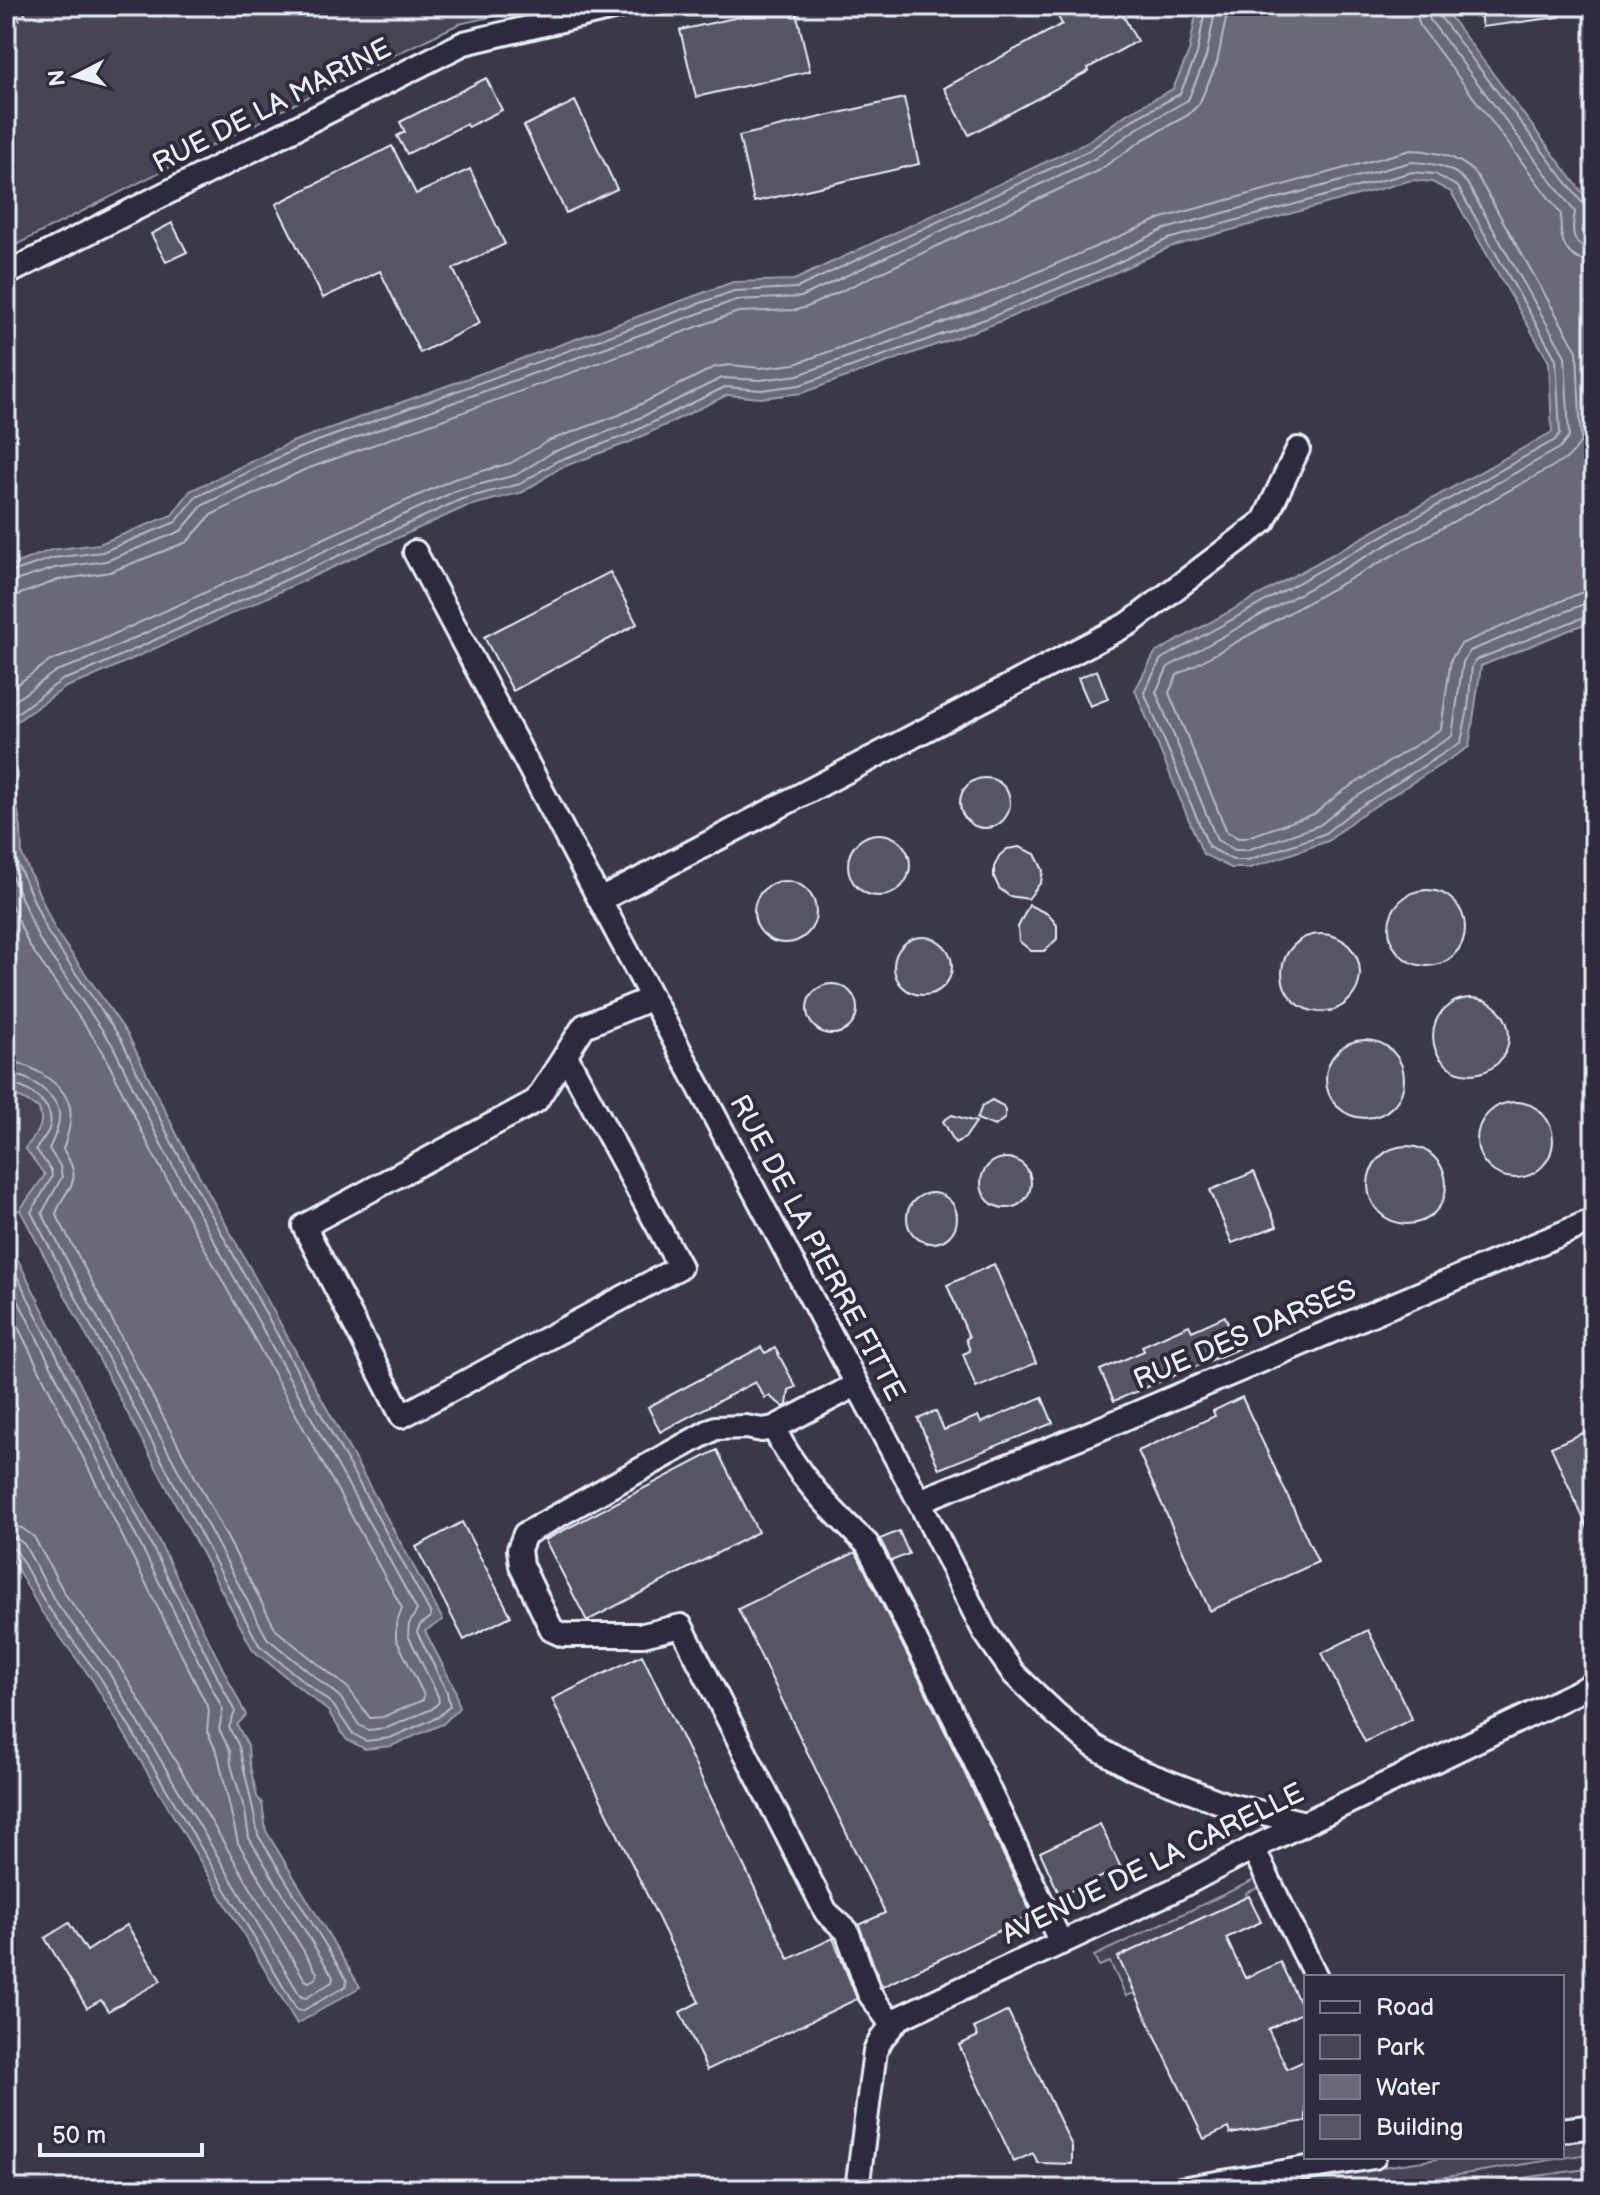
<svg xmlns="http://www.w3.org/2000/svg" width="1600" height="2195" font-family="'Balsamiq Sans',sans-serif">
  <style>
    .built { fill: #3b3749 }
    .green { fill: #464455; stroke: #979aa6; stroke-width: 2 }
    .water { fill: #696978; stroke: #9c9fab; stroke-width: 2 }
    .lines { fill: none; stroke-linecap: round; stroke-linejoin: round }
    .shore { stroke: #b5bbc5; stroke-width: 2 }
    .building { fill: #575565; stroke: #e8f1f8; stroke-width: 2 }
    .minor-casing { stroke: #e8f1f8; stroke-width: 28 }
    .path { stroke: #e8f1f8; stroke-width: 4; stroke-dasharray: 2 6; stroke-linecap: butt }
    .minor { stroke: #2f2a3d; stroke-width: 22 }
    .labels { text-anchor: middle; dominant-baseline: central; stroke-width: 8; stroke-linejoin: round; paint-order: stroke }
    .street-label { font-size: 28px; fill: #e8f1f8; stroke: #2f2a3d }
  </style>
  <rect width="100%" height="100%" fill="#2f2a3d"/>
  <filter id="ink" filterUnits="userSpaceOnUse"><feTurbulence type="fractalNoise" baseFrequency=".0125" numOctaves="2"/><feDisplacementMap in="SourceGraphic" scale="16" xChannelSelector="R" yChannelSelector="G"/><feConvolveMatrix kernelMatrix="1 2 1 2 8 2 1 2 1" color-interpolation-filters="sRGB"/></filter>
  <g filter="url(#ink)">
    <g class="built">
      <polygon points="682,6 1594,6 1594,2114 1562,2118 1562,1977 1306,1977 1306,2157 1312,2157 1143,2189 6,2189 6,284 470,52"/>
      <polygon points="1594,2153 1594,2189 1233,2189 1293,2187 1329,2189 1433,2179"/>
    </g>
    <g class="green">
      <polygon points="6,6 539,6 459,24 330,86 6,250"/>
      <polygon points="6,1090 39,1108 42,1123 36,1136 45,1175 20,1210 6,1214"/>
      <polygon points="1256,1879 1260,1887 1246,1893 1247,1897 1118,1957 1135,1993 1126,1996 1110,1962 1099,1966 1094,1956"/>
      <polygon points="1594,2136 1594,2153 1433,2179 1329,2189 1244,2187 1451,2157 1562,2157 1562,2141"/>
      <polygon points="1594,2168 1594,2185 1550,2189 1445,2189"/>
    </g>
    <g class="water">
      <path d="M1195,6H1442L1594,208V219L1590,230L1594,235V620L1481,666L1469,747L1356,818L1328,841L1250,868H1231L1203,854L1135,690L1155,653L1552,432L1549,362L1451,192L1432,182L1412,180L1170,247L1103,278L994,324L802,393L761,398L727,395L630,442L560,468L523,492L465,507L88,679L66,687L13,724L15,796L21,828L22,855L55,930L128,1035L179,1139L443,1620L425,1631L455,1689L459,1708L443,1724L391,1746L365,1749L346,1739L328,1711L253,1650L20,1210L45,1175L25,1148C36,1136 46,1125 39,1108L6,1090V567L51,550L99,544L172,515L190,491L292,442L733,282L794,280L1084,144L1128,113L1173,89L1189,52L1196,14Z"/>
      <polygon points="6,1236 246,1715 237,1725 248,1746 249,1762 257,1797 262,1803 266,1831 360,1987 297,2024 93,1681 41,1611 6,1549"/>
    </g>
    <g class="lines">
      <g class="shore">
        <path d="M1414,6L1420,26L1561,214C1559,239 1564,261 1594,262"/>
        <path d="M1426,6L1430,20L1575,212C1571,230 1571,248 1594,250"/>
        <polyline points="1436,6 1438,14 1589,212 1582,231 1586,238 1594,240"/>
        <polyline points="6,574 53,558 102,552 176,522 196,497 296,449 734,291 797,288 1088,151 1132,120 1180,94 1197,54 1204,15 1203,6"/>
        <polyline points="6,584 55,568 106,561 181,531 203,505 300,458 736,300 801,297 1094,159 1138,128 1188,100 1206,57 1214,17 1214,6"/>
        <polyline points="6,596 18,595 58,580 110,572 187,542 211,515 304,470 738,312 796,310 807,307 1098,171 1144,139 1188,115 1199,104 1217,63 1226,18 1226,6"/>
        <path d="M6,692L50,661L77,651L454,479L511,463L548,441L619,415L715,367L730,365L761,368L795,364L982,296L1162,218L1411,150C1435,151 1462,156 1478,177L1577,351L1581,441L1574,452L1566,459L1177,675L1169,693L1227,832L1238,838H1245L1314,814L1340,793L1441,729L1451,659L1461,644L1580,593L1594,591"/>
        <path d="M6,707L56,671L82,662L458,490L516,475L553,452L623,426L722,378L761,380L798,375L987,307L1096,262L1165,229L1411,162C1432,163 1453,166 1467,183L1565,356L1569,437L1560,448L1168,667L1156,692L1217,840L1235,850H1247L1320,825L1347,803L1452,736L1463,662L1470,651L1584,604L1594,603"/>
        <polyline points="6,721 62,680 85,672 462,499 520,484 557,461 627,435 725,387 761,390 800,385 991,317 1100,271 1168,239 1412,172 1435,174 1458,187 1556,359 1560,434 1555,440 1161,659 1144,692 1209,847 1233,860 1248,860 1324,834 1352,812 1461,742 1468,709 1472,666 1476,660 1594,613"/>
        <path d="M6,779L15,858L48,933L121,1039L172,1143L431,1614L430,1618L420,1625L417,1632L447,1692L450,1706L438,1717L390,1738L366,1741L352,1733L333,1705L259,1645L31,1212L52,1177L51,1170L36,1149C41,1142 48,1134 50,1126C55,1102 25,1086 6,1083"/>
        <path d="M6,863L39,939L112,1044L163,1148L417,1610L409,1624L408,1635L438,1696L439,1702L432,1709L387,1728L368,1730L359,1725L340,1697L267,1638L42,1213L62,1177L60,1166L49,1149C63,1120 66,1104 36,1084C27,1078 17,1074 6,1073"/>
        <path d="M6,893L29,945L102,1050L153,1154L402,1608L396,1624V1639L424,1695L423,1700L383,1717L370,1718L348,1688L276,1630L56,1214C66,1183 86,1186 63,1149C76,1114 75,1095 42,1074C31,1067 19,1061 6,1061"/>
        <path d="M6,1254L235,1712L229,1727C232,1735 239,1743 240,1751C246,1779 253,1806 258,1835L347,1980L346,1986L302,2011L297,2010L100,1677L47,1606L16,1550L6,1547"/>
        <polyline points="6,1276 223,1710 219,1729 230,1751 231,1765 245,1811 249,1838 333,1977 332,1982 306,1998 301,1997 108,1671 55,1601 24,1544 16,1538 6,1537"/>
        <polyline points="6,1303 209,1710 207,1731 218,1755 238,1843 317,1973 316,1978 309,1982 305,1980 118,1664 65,1594 34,1537 22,1528 6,1525"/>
      </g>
    </g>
    <g class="building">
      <polygon points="789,6 795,6 810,71 696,97 680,30"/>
      <polygon points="1052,6 1118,6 1137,41 1088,68 1089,71 969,135 944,88 1062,24"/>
      <polygon points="1479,6 1559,6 1560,17 1482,27"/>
      <polygon points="486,78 502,110 468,127 466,124 407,154 397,136 405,132 400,122"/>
      <polygon points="904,98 919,164 754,202 739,136"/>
      <polygon points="575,101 617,189 566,213 524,126"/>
      <polygon points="392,146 416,194 470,169 505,244 453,269 480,323 420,353 380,271 323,298 276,204"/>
      <polygon points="172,223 187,252 166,262 151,234"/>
      <polygon points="610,572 637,624 513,691 484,637"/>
      <polygon points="1097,670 1108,699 1090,706 1078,678"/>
      <circle cx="985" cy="803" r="25"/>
      <circle cx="879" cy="865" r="31"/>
      <polygon points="1019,847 1035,854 1043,870 1041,882 1028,899 1009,896 999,888 994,877 994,867 999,856 1007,849"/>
      <circle cx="785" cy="912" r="31"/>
      <circle cx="1427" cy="928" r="38"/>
      <polygon points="1029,905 1048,914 1057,925 1057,939 1044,951 1031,951 1019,941 1018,927"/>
      <circle cx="1321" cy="973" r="39"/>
      <circle cx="923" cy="966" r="29"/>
      <circle cx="832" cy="1009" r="25"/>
      <circle cx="1471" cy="1036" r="38"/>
      <circle cx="1365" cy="1079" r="39"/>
      <polygon points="992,1100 1003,1106 1005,1111 1005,1118 995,1126 977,1119 982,1106"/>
      <circle cx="1515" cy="1140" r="38"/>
      <polygon points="952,1115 976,1122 965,1138 955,1143 943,1121"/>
      <circle cx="1407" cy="1185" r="39"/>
      <circle cx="1006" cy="1183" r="25"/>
      <polygon points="1254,1172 1277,1226 1232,1243 1210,1190"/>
      <circle cx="932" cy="1218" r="25"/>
      <polygon points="994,1264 1036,1363 976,1388 963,1354 970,1351 966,1339 969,1337 947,1285"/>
      <polygon points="1225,1316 1238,1349 1114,1401 1100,1370 1144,1351 1142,1346 1189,1325 1192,1331"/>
      <polygon points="761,1347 765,1353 775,1348 796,1387 789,1390 787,1405 784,1407 769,1396 765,1398 755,1382 660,1432 648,1407"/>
      <polygon points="1042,1397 1053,1423 939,1469 918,1419 936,1411 944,1430 978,1416 981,1423"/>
      <polygon points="1242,1397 1318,1562 1210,1611 1138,1451 1215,1416 1213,1411"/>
      <polygon points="1594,1428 1594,1542 1551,1447"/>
      <polygon points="717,1450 758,1532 587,1621 545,1540"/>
      <polygon points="462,1522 511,1616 464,1640 416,1547"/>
      <polygon points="899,1531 909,1554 891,1561 880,1539"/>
      <polygon points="856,1552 934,1708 1032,1915 882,1987 859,1925 885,1913 738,1609"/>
      <polygon points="1368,1630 1412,1719 1365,1742 1322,1653"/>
      <polygon points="642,1655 789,1959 833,1938 857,1999 707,2070 680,2012 699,2002 552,1699"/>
      <polygon points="1100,1824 1121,1868 1060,1896 1040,1852"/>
      <polygon points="1249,1896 1261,1922 1226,1938 1245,1978 1280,1962 1304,2012 1268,2029 1287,2069 1306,2060 1306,2121 1230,2134 1228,2128 1204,2139 1118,1957"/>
      <polygon points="69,1923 87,1951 127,1925 161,1981 108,2011 101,2000 87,2008 45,1938"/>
      <polygon points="1008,2011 1072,2146 1072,2164 1038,2163 1033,2153 1014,2162 959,2045 978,2036 974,2028"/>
    </g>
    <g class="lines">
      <g class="minor-casing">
        <g id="minor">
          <polyline points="6,274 464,43 621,6"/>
          <polyline points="415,552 919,1501 984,1631 1014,1674 1056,1714 1094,1746 1132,1768 1225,1804 1305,1823"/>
          <polyline points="600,900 1130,623 1264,521 1298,449"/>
          <polyline points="566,1056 680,1267 402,1416 304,1226 536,1101 584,1026 650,999"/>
          <polyline points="856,1385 774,1428 762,1430 746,1427 715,1428 525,1534 519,1549 521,1565 552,1630 563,1635 643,1635 681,1626 826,1912 847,1931 869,1993 892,2025"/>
          <path d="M774,1428C795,1474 831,1510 867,1544L956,1721L1061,1943"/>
          <polyline points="919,1501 1090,1433 1594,1220"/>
          <polyline points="1253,1848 1316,1977"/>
          <polyline points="1562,2130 1594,2126"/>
          <polyline points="857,2189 875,2051 882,2038 899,2018 1172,1891 1253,1848 1594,1684"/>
          <polyline points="1181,2189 1374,2157"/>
        </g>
      </g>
      <polyline class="path" points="6,30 34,6"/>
      <use href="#minor" class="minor"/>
    </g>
  </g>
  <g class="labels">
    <g class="street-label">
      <text transform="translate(272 106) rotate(-27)">RUE DE LA MARINE</text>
      <text transform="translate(817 1248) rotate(62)">RUE DE LA PIERRE FITTE</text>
      <text transform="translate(1245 1335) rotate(-23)">RUE DES DARSES</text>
      <text transform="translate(1153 1864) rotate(-26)">AVENUE DE LA CARELLE</text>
    </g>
  </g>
  <rect width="1600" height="2195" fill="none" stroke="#2f2a3d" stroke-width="32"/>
  <rect x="16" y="16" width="1568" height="2163" fill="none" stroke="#e8f1f8" stroke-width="3" filter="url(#ink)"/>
  <rect x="1304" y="1975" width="260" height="184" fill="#2f2a3d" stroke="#797a88" stroke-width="2"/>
  <rect x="1320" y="2001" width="40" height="12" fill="#2f2a3d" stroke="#797a88" stroke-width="2"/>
  <text x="1376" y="2015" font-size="24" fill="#e8f1f8">Road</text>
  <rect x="1320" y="2035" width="40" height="24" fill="#464455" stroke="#797a88" stroke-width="2"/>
  <text x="1376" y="2055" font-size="24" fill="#e8f1f8">Park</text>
  <rect x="1320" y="2075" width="40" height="24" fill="#696978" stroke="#797a88" stroke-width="2"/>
  <text x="1376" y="2095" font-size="24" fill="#e8f1f8">Water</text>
  <rect x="1320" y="2115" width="40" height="24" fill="#575565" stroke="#797a88" stroke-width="2"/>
  <text x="1376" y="2135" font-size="24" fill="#e8f1f8">Building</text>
  <g transform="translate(76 76) rotate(264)" stroke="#2f2a3d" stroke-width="6" paint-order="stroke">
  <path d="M0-6L14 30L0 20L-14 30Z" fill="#e8f1f8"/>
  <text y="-12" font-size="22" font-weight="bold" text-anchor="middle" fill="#e8f1f8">N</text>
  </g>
  <path d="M40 2143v12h162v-12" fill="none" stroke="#e8f1f8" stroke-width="4"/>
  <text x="52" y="2143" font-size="24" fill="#e8f1f8" stroke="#2f2a3d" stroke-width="6" paint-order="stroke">50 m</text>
</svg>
